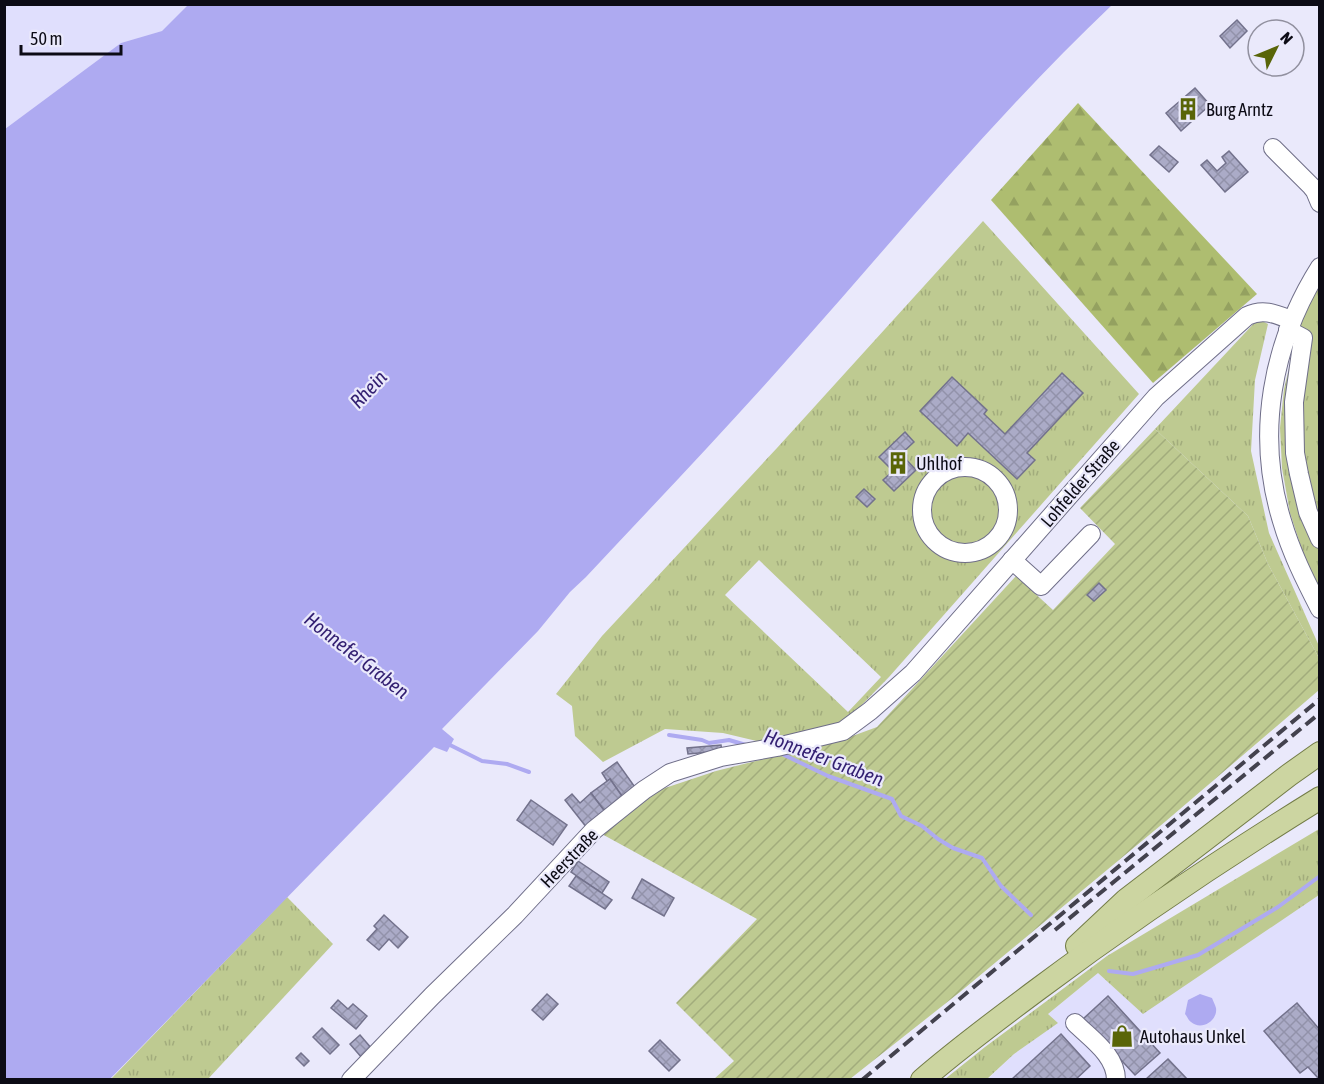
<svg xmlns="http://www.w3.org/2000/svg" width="1324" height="1084" font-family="'Asap Condensed',sans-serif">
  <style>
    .built { fill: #e0dffd }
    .grass { fill: url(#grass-tufts); fill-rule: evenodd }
    .forest { fill: url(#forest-firs) }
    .garden { fill: url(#garden-furrows) }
    .water { fill: #aeaaf1 }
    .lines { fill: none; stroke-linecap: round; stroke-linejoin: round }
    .stream { stroke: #aeaaf1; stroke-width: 4 }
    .building { fill: url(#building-cross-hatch); stroke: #73728c; stroke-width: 1.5 }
    .minor-casing { stroke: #6f6e88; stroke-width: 20 }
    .major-casing { stroke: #737c47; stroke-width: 24 }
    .minor { stroke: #fff; stroke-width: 18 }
    .major { stroke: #ccd5a1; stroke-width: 22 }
    .rail { stroke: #43424e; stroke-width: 4; stroke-dasharray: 12 6; stroke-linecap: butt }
    .labels { text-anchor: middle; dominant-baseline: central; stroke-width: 4.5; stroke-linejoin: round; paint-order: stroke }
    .poi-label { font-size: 18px; fill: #0c0b15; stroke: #eae9fb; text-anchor: start }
    .street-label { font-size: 18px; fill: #0c0b15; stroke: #eae9fb }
    .water-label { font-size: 20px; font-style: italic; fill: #321f71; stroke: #eae9fb }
  </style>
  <defs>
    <pattern id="grass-tufts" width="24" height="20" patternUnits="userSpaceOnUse" patternTransform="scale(1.5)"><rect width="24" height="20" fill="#beca91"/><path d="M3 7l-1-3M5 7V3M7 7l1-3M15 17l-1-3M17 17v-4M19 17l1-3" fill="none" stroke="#a2ac7c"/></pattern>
    <pattern id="forest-firs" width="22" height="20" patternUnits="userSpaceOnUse" patternTransform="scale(1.5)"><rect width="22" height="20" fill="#aebd70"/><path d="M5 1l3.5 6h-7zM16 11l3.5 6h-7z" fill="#94a160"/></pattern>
    <pattern id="garden-furrows" width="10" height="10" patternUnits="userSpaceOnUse" patternTransform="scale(1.5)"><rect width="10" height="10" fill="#beca91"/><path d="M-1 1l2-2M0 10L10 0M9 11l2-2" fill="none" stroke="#a2ac7c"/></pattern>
    <pattern id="building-cross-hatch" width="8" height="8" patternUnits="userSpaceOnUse" patternTransform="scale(1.5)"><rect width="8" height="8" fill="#ababc7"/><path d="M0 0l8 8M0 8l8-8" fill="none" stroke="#9292aa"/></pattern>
  </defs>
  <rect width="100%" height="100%" fill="#eae9fb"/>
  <g class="built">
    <polygon points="5,5 189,5 162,31 121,43 5,129"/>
    <polygon points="1319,895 1319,1079 987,1080 1014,1054 1057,1023 1048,1014 1098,973 1143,1013"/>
  </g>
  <g class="grass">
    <path d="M983,221L1139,394L889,677L850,717L815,733L765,743L723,733L665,729L603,762L575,736L572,706L556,694L602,636L777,448ZM759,560L881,677L848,712L725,595Z"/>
    <polygon points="1319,285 1319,587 1305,559 1290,513 1282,468 1280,428 1284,389 1302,314"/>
    <polygon points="1258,319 1268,324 1255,380 1251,451 1269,533 1319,646 1319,658 1268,564 1248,516 1155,429"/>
    <polygon points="1319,829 1319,895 1143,1014 1098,973 1048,1014 1058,1023 1014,1054 987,1079 945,1079 985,1047 1107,956"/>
    <polygon points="287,897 333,944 208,1079 110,1080"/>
  </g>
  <polygon class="forest" points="1078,103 1257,294 1153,383 991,200"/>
  <polygon class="garden" points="1155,429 1248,516 1268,564 1319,658 1319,690 1166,821 960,992 850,1079 714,1079 734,1061 676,1003 757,919 600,833 641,796 716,771 847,738 877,727 1016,576 1053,610 1115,544 1080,508"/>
  <g class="water">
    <path d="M189,4L1112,5C1001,110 903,229 802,343C732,423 658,500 586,577L570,592L538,631L442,729L454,739L447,752L434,747L110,1079H5V129L121,43L162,31Z"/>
    <path d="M1200,994L1212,998C1213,1001 1215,1004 1216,1008C1218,1021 1201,1031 1191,1022C1188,1020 1187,1016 1185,1014L1188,1000Z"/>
  </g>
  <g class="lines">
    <g class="stream">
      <polyline points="669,735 702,740 709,743 729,740 746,745"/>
      <polyline points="448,744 482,761 507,764 529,772"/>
      <polyline points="780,753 828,776 892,799 901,816 922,826 938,839 953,848 982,858 1001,886 1031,915"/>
      <polyline points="1109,971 1133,974 1198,955 1278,907 1320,876"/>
    </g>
  </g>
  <g class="building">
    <polygon points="1237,20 1247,31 1230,48 1220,36"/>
    <polygon points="1195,88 1210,105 1181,131 1166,113"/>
    <polygon points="1159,146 1178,162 1169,172 1150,155"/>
    <polygon points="1229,151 1248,172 1225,192 1201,165 1207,160 1217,171 1226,163 1222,157"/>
    <polygon points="1062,373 1083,393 1027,453 1035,460 1017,479 968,433 957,446 920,411 952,377 987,410 984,414 1005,434"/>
    <polygon points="905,432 914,442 901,454 916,470 894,491 883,480 893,471 879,457"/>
    <polygon points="864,489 875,499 867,507 856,497"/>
    <polygon points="1099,583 1106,590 1094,601 1087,595"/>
    <polygon points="721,745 722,751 688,754 687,748"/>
    <polygon points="617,762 637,790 624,799 610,779 607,781 602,773"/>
    <polygon points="610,779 624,799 606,813 591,793"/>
    <polygon points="591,793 606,813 587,828 565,800 572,794 580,803"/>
    <polygon points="531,800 567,825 553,845 517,820"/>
    <polygon points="578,861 609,882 602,893 571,872"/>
    <polygon points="576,876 612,900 605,909 569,886"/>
    <polygon points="642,879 674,898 664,916 632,898"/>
    <polygon points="384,915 408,937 398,948 389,939 379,950 367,940 377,929 374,926"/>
    <polygon points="547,994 558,1004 543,1020 532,1010"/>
    <polygon points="1108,996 1160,1053 1135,1075 1083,1019"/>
    <polygon points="338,1000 348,1009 353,1004 367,1016 356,1029 331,1008"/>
    <polygon points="1297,1003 1320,1030 1319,1079 1308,1067 1300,1073 1264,1031"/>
    <polygon points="322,1028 339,1045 330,1054 313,1037"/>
    <polygon points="1061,1034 1090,1066 1075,1080 1011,1080"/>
    <polygon points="360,1035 372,1049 362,1058 350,1044"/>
    <polygon points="660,1040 680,1060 669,1071 649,1051"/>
    <polygon points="301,1053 309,1061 304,1066 296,1058"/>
    <polygon points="1168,1059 1188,1080 1145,1080"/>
  </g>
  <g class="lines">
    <g class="minor-casing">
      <g id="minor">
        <polyline points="1273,148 1311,186 1315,191 1320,203"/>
        <path d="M1320,267C1272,343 1255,434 1282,521C1291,552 1305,580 1320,609"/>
        <polyline points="1288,330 1303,338 1294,402 1295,453 1299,474 1308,512 1320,539"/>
        <circle cx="965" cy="510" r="43"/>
        <polyline points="1012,560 1041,586 1091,534"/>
        <path d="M1075,1023C1091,1039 1116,1055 1116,1080"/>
        <path d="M351,1080L432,996L515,915L594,830L644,790L670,773L721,757L777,747L843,731L870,711L913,673L1156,397L1247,316C1263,308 1276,314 1291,320"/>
      </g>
    </g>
    <g class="major-casing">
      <g id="major">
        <polyline points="1077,946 1126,900 1289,775 1320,753"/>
        <path d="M922,1080C959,1048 998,1019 1037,990C1128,922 1223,858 1320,798"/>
      </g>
    </g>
    <use href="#minor" class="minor"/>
    <use href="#major" class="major"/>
    <g class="rail">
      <polyline points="1055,930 1320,713"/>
      <polyline points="862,1080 1320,699"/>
    </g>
  </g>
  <defs>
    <g id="building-bare" transform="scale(1.8)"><path d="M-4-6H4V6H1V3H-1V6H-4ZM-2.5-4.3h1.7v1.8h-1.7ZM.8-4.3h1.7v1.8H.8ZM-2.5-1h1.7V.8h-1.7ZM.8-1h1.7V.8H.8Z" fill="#596508" stroke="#eae9fb" stroke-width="2.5" paint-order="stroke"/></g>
    <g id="shop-bare" transform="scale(1.8)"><path d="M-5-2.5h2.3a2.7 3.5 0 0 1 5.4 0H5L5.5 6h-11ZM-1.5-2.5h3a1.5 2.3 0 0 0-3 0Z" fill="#596508" stroke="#eae9fb" stroke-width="2.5" paint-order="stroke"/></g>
  </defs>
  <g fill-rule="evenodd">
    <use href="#building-bare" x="1188" y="109"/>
    <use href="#building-bare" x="898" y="463"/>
    <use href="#shop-bare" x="1122" y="1036"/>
  </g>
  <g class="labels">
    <g class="poi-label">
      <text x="1206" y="109">Burg Arntz</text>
      <text x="916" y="463">Uhlhof</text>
      <text x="1140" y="1036">Autohaus Unkel</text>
    </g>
    <g class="street-label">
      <text transform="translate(1080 483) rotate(-49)">Lohfelder Straße</text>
      <text transform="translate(569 858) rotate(-46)">Heerstraße</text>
    </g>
    <g class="water-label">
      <text transform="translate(368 389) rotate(-47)">Rhein</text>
      <text transform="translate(357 655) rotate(38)">Honnefer Graben</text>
      <text transform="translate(824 757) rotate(21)">Honnefer Graben</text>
    </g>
  </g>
  <rect width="1324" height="1084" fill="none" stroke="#0c0b15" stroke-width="12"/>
  <g transform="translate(1276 48) rotate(47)"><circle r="28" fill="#eae9fb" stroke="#91909f" stroke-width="1.5"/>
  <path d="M0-4.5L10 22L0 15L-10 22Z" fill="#596508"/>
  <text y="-9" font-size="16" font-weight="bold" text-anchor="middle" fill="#0c0b15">N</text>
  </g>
  <path d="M21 45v9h100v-9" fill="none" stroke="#0c0b15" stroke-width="3"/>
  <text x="30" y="45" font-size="18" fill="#0c0b15" stroke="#eae9fb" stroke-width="4.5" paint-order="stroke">50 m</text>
</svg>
